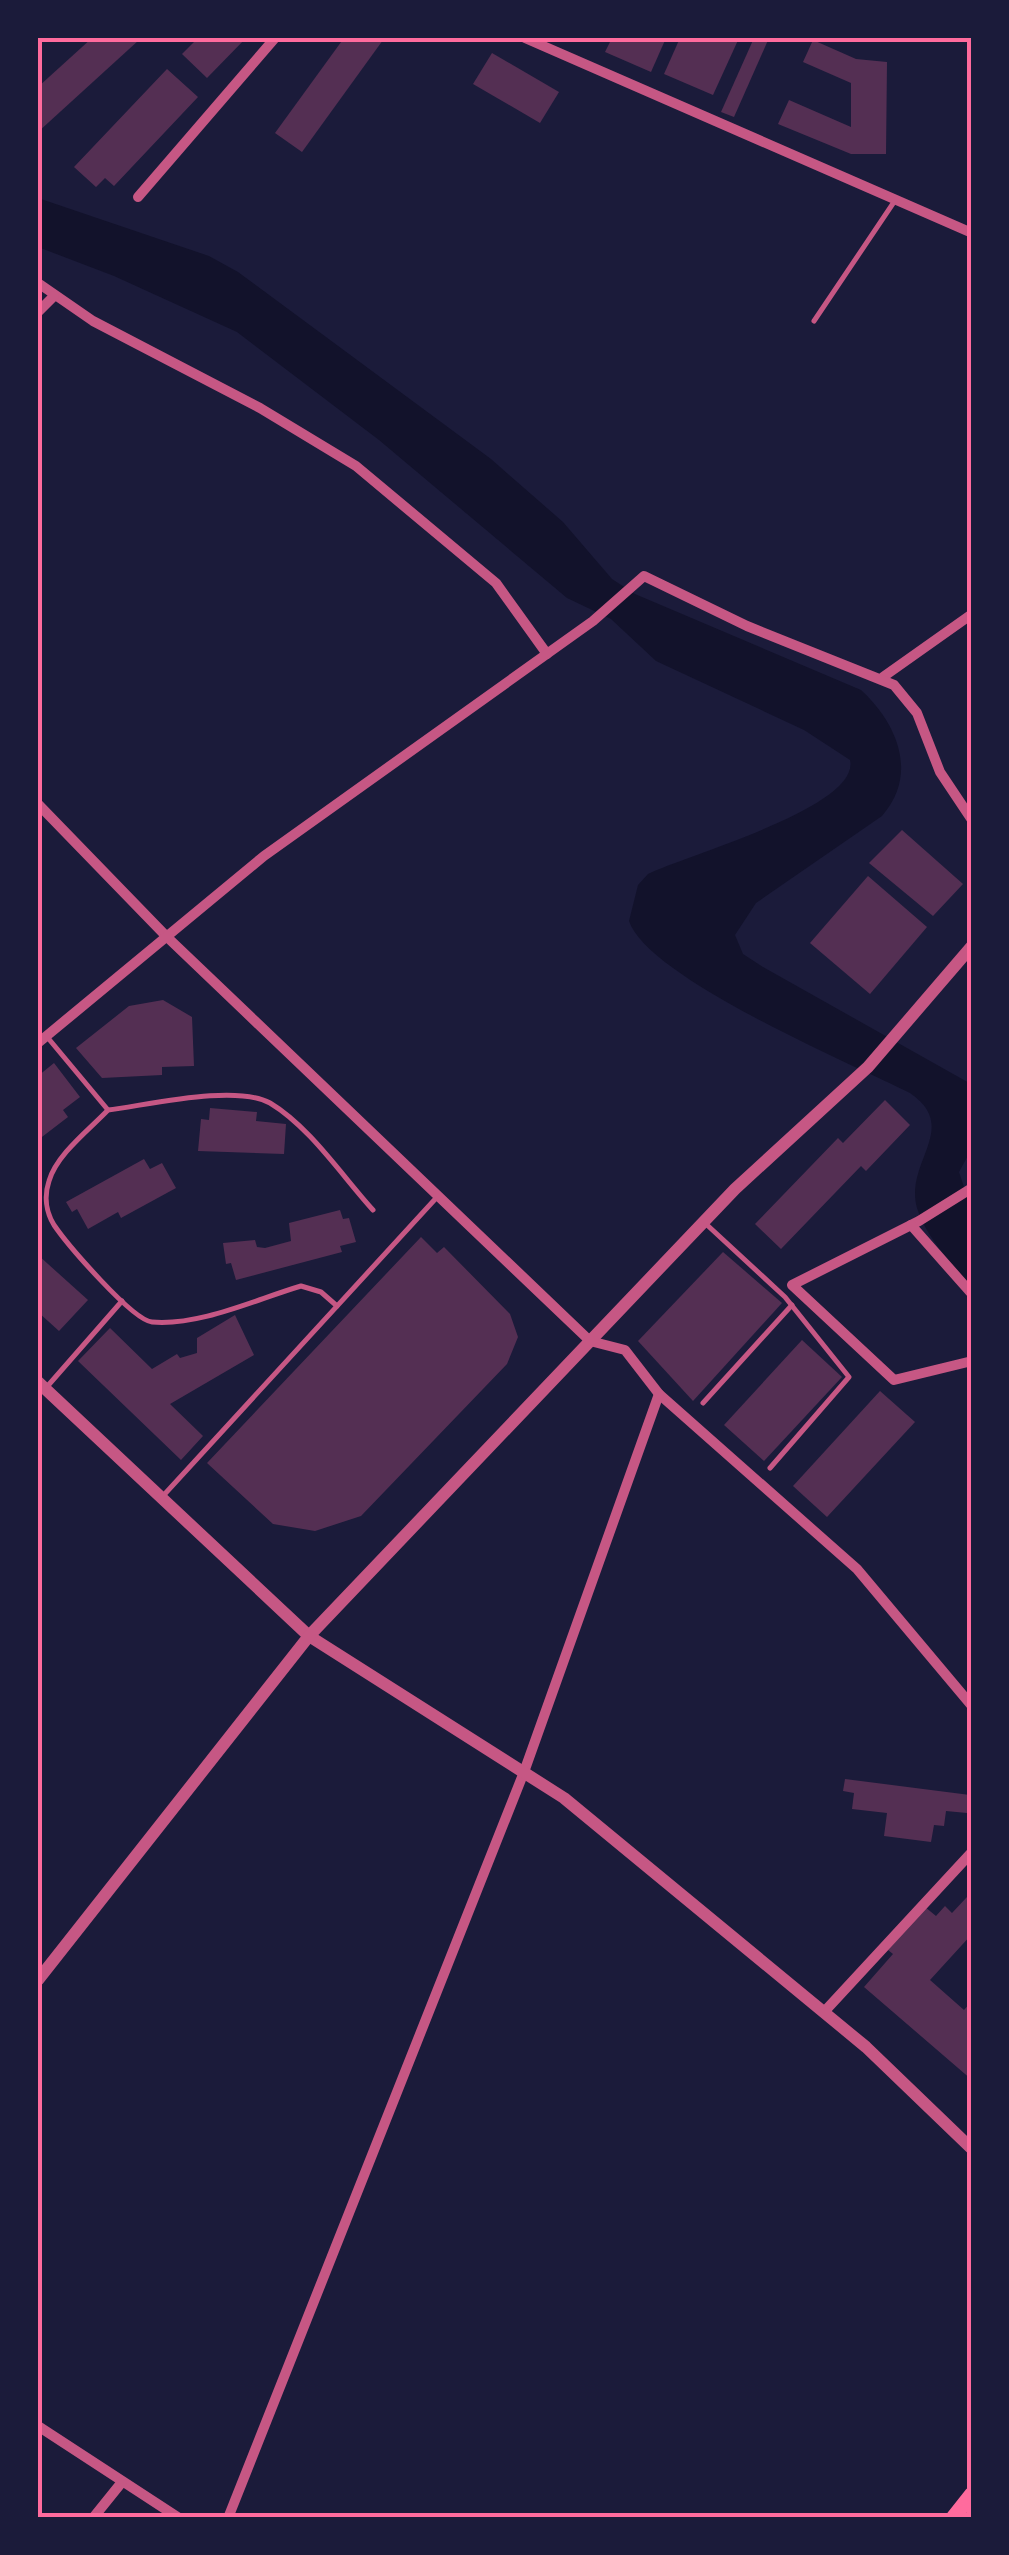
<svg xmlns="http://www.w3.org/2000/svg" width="1009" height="2555" font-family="'Roboto Serif',serif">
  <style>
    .water { fill: #12122b }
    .building { fill: #542f53 }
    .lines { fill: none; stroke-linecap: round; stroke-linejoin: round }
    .service { stroke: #c65784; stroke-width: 5 }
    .minor { stroke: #c65784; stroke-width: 10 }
    .tertiary { stroke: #c65784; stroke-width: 12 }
    .secondary { stroke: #ff6b9d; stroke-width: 15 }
    .neatline { fill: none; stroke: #ff6b9d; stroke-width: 4 }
  </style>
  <rect width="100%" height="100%" fill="#1b1b3a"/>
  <path class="water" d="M38,198L209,256L238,272L491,459L563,522L612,579L635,594L861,690C897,723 919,774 882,816L756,903L735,935L743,954L763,967L971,1084V1150L959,1172L971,1208V1287C952,1263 926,1238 917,1208C904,1162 961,1128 910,1093C852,1064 648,978 629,921L638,885L648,874C686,855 861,807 850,760L804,730L656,661L611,619L567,598L379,440L237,332L114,276L38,247Z"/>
  <g class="building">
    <polygon points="92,38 139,40 38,132 38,87"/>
    <polygon points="198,38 246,38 207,78 182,54"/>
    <polygon points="344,38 383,40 302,152 275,133"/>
    <polygon points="612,38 666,38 651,72 605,52"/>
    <polygon points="680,38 739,38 713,95 664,74"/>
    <polygon points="754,38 769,38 734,117 721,112"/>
    <polygon points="813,40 856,59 887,62 886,154 851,154 778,124 789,100 851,127 851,83 803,62"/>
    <polygon points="492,53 559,92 540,123 473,84"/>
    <polygon points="167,69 198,97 114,186 105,178 96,187 74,167"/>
    <polygon points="902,830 963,884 933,916 869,863"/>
    <polygon points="868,876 927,927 870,994 810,943"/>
    <polygon points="163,1000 192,1017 194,1066 162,1067 162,1075 102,1078 76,1048 129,1006"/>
    <polygon points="54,1063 80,1097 63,1110 68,1117 38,1140 38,1076"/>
    <polygon points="885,1100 910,1125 866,1171 861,1166 781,1249 755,1224 838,1138 843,1143"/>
    <polygon points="210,1108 257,1112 256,1121 286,1124 284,1154 198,1151 201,1119 209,1120"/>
    <polygon points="144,1159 150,1169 162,1163 176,1188 121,1218 118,1212 88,1229 77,1209 72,1212 66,1202"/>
    <polygon points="340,1210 343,1219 349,1218 356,1242 340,1246 342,1252 236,1280 231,1263 226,1264 223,1243 255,1240 257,1247 265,1248 291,1241 289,1223"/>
    <polygon points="421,1237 437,1253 444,1247 510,1314 518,1337 507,1364 361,1516 315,1531 273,1524 207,1463"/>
    <polygon points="723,1252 782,1303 693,1401 638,1341"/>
    <polygon points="38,1255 88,1300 59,1331 38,1312"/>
    <polygon points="235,1315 254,1355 170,1404 203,1436 181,1460 78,1361 110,1328 152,1369 177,1354 180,1358 197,1353 197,1338"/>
    <polygon points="802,1340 842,1377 764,1461 724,1425"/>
    <polygon points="880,1391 915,1422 827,1517 793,1486"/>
    <polygon points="845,1779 970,1795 967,1813 946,1811 944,1826 934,1825 931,1842 884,1836 887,1813 852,1809 854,1793 843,1791"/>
    <polygon points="967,1897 972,1901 972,1934 930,1980 964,2010 972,2001 972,2080 864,1987 893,1954 888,1950 925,1907 936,1916 945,1906 952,1913"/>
  </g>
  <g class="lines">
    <g class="service">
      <polyline points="814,321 896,199"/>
      <polyline points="48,1038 108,1110"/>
      <polyline points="706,1224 785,1297 849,1377 770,1468"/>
      <path d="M337,1306L321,1292L301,1286C254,1300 200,1326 152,1322C132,1320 67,1244 54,1225C46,1212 44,1196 49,1181C57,1154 89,1130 108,1110C148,1105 235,1084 270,1103C310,1127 342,1176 373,1210"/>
      <polyline points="45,1389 122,1301"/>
      <polyline points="703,1403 792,1305"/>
      <polyline points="162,1497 438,1196"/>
    </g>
    <g class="minor">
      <polyline points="525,38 972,233"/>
      <polyline points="138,197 275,38"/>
      <polyline points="38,283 93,321 260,408 356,466 496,583 547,654"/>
      <polyline points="38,312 54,296"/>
      <polyline points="883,677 972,614"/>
      <polyline points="38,804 166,936 590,1341 625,1350 659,1394 857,1569 972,1706"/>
      <polyline points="38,1043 264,856 593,621 644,576 747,626 894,685 917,713 940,772 972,820"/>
      <polyline points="972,1188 919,1221 792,1285 894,1380 972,1361"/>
      <polyline points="911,1225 972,1294"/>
      <polyline points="824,2012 972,1852"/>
      <polyline points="38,2426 179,2518"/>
      <polyline points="93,2518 122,2482"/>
      <polyline points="228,2518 524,1772 659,1394"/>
    </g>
    <g class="tertiary">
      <polyline points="38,1382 309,1636 564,1798 866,2047 972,2149"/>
      <polyline points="38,1980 309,1636 735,1189 868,1067 972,946"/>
    </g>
    <polyline class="secondary" points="953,2518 972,2494"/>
  </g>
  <rect width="1009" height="2555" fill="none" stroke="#1b1b3a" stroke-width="80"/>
  <rect x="40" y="40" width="929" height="2475" class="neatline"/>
</svg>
